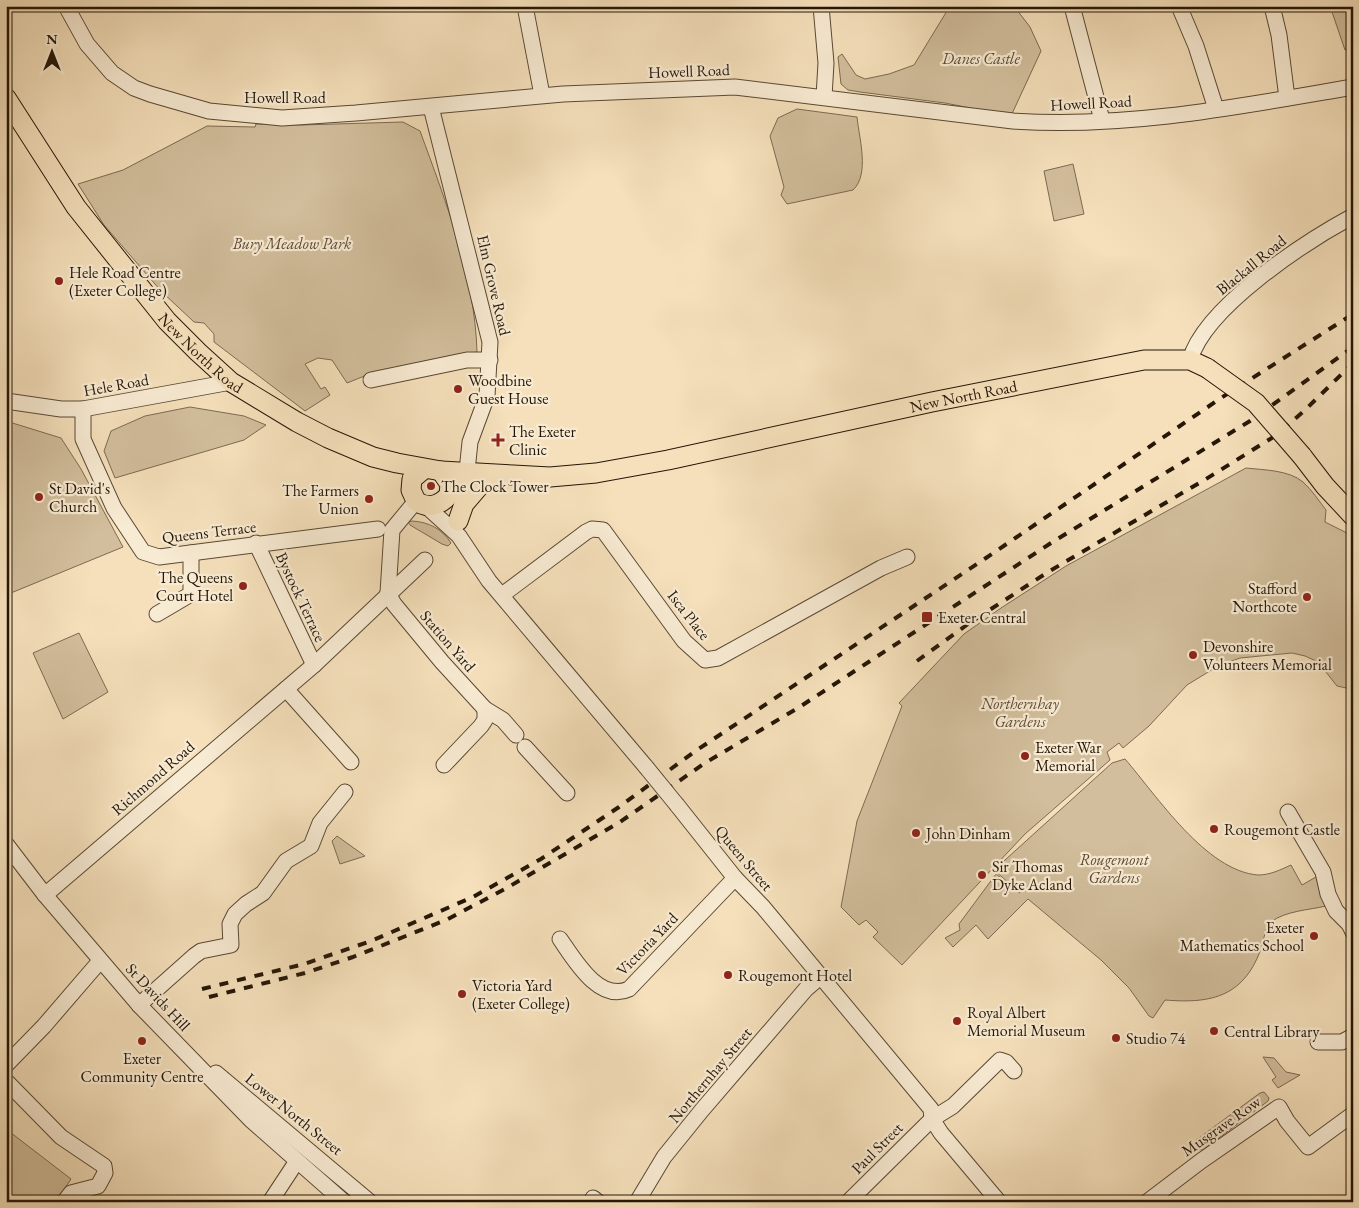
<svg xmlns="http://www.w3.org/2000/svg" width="1359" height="1208" font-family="'EB Garamond',serif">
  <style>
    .green { fill: #d2be9c; stroke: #7c6a52 }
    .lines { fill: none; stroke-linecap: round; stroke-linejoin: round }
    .minor-casing { stroke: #594834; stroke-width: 17 }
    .major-casing { stroke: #251607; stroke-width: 21 }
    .minor { stroke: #f8ebd3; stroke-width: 15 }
    .major { stroke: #f5e0bb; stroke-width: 19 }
    .rail { stroke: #251607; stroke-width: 4; stroke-dasharray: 9 9; stroke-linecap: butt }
    .minor-bridge-casing { stroke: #594834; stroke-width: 17; stroke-linecap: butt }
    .major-bridge-casing { stroke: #251607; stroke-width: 21; stroke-linecap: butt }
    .minor-bridge { stroke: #f8ebd3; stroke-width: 15 }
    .major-bridge { stroke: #f5e0bb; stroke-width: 19 }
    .poi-dot { fill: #8f2418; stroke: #f8ebd3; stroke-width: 2 }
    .labels { text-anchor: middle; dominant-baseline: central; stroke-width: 4.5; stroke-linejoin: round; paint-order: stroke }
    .park-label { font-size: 16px; font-style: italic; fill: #594834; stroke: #f8ebd3 }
    .street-label { font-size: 16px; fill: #251607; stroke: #f8ebd3 }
    .poi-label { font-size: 16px; fill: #251607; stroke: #f8ebd3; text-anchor: start }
  </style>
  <rect width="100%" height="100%" fill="#f5e0bb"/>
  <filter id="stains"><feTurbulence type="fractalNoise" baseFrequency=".004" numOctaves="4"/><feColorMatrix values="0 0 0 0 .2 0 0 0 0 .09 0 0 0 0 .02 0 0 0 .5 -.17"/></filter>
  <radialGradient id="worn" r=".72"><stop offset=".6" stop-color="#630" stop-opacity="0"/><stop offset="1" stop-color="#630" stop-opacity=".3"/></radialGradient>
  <g class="green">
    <polygon points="950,6 1014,6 1030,27 1041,51 1011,116 945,103 860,92 848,90 841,84 838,57 842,54 856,75 865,79 889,74 914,65"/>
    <polygon points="1330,6 1353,6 1353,48 1345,50"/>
    <path d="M797,109L857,117C859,138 870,174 853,190L787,204L781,195L784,187L770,136L778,118Z"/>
    <path d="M403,122L420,131C446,202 475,277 477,352L367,375L347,383L332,360L318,358L305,364L321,389L325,387L330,395L305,411L214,342V334L204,323L194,322L161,291L104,225L78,184L123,170L207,126L255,127L256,124L301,125Z"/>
    <polygon points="1073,164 1084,214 1054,221 1044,171"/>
    <polygon points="190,407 244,416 266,425 244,440 115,478 104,451 111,431 145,416"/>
    <polygon points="6,421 61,438 81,469 123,547 6,595"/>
    <path d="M1246,468C1264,470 1289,470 1303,482C1312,490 1319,501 1326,510L1325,522L1353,536V705L1349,701L1352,694L1351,689L1337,686L1318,662L1305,656L1292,653L1240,658L1218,666L1187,685L1149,726L1123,748L1119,743L1107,752L1110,760L1025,834L902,965L873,937L878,932L866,920L859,925L841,907L857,821L902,706L899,703L964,634L1001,608L1066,566Z"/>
    <path d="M412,521C429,522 442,529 451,543L448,546L442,544L410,525L408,522Z"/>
    <polygon points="79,633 108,692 63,719 33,653"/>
    <path d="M1125,759C1157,796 1206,871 1258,875C1270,875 1280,870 1291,865L1302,885L1316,877L1326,906C1309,910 1285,911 1271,922C1265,927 1264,939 1262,946C1245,996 1213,1004 1165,1000L1153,1018L1149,1016L1129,988L1101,960L1028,899L988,939L976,925L953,947L945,938L960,930L959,924L996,874L1020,893L994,870L1112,763Z"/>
    <polygon points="337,836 365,856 340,864 332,841"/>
    <polygon points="1263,1057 1274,1058 1286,1072 1300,1075 1278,1088 1272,1080 1276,1077"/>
    <polygon points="1264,1092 1269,1098 1268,1101 1203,1150 1195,1149 1195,1141 1260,1093"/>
    <polygon points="6,1129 71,1179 56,1202 6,1202"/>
  </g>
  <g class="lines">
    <g class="minor-casing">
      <g id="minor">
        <path d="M66,6L87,44L112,73L134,88L150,94L209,111L282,118L356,113L563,94L735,87L1013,121C1126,129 1242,106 1353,87"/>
        <polyline points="525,6 542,95"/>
        <polyline points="821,6 826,63 824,97"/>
        <polyline points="1072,6 1102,120"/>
        <polyline points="1179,6 1196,46 1216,109"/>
        <polyline points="1272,6 1279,35 1287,98"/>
        <polyline points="431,107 490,342 487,396 470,442 467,471"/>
        <path d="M1190,360C1205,307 1305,242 1353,216"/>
        <polyline points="371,380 467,360 490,360"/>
        <polyline points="6,401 61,409 83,409 231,382"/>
        <polyline points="83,409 83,439 114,508 143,552 159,557 378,529"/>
        <polyline points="425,505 459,536 489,581 646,767"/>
        <polyline points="256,543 314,665"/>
        <polyline points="388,593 394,604 442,662 485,709 503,720 516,735"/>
        <polyline points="388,593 392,530 416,501"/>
        <polyline points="502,595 586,532 592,529 603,530 684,641 705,660 718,658 881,568 907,557"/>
        <polyline points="157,614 191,594 191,553"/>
        <polyline points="286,689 351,762"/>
        <polyline points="525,747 567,793"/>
        <polyline points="444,765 481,726 485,720 485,709"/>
        <polyline points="677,805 735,878 763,907 931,1109 932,1119 941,1133 999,1202"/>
        <polyline points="1288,812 1323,872 1328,894 1336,911 1349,924 1353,932"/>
        <polyline points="6,844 45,895 139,1005 251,1120 344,1202"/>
        <polyline points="45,895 314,665 425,560"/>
        <path d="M560,939C574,959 599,1003 629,989L735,878"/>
        <polyline points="139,1005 194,956 201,951 231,945 230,924 235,914 246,904 263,893 286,861 311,846 320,823 345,792"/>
        <polyline points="1318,1042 1342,1042 1353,1036"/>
        <polyline points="6,1065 44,1026 100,961"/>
        <polyline points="216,1073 370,1202"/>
        <polyline points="6,1081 61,1137 104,1166 105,1173 98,1186 71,1193 64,1202"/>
        <polyline points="593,1198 598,1202"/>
        <polyline points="270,1202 297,1161"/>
        <polyline points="637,1202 664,1157 702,1110 806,989 819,978"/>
        <polyline points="848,1202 932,1119 953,1106 1000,1060 1006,1062 1014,1071"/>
        <polyline points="1147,1202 1201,1161 1279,1107 1287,1121 1308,1147 1353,1114"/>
      </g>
    </g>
    <g class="major-casing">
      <g id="major">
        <path id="s1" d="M6,98L76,207L167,321L198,352L231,382L297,422L328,438L373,457L397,463L441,471L513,475L550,477L596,473L668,460L932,402L1144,360H1190L1207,368"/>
        <polyline points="1302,456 1325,486 1353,516"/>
        <path d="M424,469L412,479L411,490L416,501C427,509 440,506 449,495L450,484L441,471"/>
        <polyline points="450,492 499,478"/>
        <polyline points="458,521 464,504 482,483"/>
      </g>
    </g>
    <use href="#minor" class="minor"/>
    <use href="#major" class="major"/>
    <g class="rail">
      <polyline points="917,661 968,624 1048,572 1206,479 1275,436 1304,411 1353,363"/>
      <polyline points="202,989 304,964 371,941 473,897 541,859 619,807 694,752 986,558 1221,398 1353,314"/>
      <polyline points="209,997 305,973 353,957 446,920 505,889 620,822 705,763 798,708 1051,543 1250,421 1353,347"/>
    </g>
    <g class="minor-bridge-casing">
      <polyline id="minor-bridge" points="646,767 677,805"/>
    </g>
    <g class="major-bridge-casing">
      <polyline id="major-bridge" points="1207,368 1256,403 1302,456"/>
    </g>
    <use href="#minor-bridge" class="minor-bridge"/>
    <use href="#major-bridge" class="major-bridge"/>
  </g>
  <g class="poi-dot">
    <circle cx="59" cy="281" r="5"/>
    <circle cx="458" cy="389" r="5"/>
    <path d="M495.5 432.5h5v5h5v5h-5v5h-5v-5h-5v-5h5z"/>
    <circle cx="431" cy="486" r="5"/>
    <circle cx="39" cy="497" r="5"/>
    <circle cx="369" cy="499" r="5"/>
    <circle cx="243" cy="586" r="5"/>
    <circle cx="1307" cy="597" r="5"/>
    <rect x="921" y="611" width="12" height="12" rx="2.5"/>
    <circle cx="1193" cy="655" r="5"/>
    <circle cx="1025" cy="756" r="5"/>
    <circle cx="1214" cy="829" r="5"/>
    <circle cx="916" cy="833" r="5"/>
    <circle cx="982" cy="875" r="5"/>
    <circle cx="1314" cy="936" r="5"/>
    <circle cx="728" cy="975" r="5"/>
    <circle cx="462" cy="994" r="5"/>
    <circle cx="957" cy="1021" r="5"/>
    <circle cx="1214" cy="1031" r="5"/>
    <circle cx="1116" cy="1038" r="5"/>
    <circle cx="142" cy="1041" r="5"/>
  </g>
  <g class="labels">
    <g class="park-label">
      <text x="981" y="58">Danes Castle</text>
      <text x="292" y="243">Bury Meadow Park</text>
      <text x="1020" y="703">Northernhay<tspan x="1020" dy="18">Gardens</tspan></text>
      <text x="1114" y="859">Rougemont<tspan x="1114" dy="18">Gardens</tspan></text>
    </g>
    <g class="street-label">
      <text transform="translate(689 71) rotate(-2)">Howell Road</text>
      <text x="285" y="97">Howell Road</text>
      <text transform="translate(1091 103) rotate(-3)">Howell Road</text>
      <text transform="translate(1251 265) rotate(-39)">Blackall Road</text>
      <text transform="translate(494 285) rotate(77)">Elm Grove Road</text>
      <text stroke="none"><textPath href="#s1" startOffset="322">New North Road</textPath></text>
      <text transform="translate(116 385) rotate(-10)">Hele Road</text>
      <text stroke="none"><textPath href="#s1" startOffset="1125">New North Road</textPath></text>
      <text transform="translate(209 532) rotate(-7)">Queens Terrace</text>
      <text transform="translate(301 597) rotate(65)">Bystock Terrace</text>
      <text transform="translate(689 615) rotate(52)">Isca Place</text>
      <text transform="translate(448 641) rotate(49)">Station Yard</text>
      <text transform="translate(153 778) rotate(-41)">Richmond Road</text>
      <text transform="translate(744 858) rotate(50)">Queen Street</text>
      <text transform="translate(647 944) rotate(-46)">Victoria Yard</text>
      <text transform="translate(158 997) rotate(47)">St Davids Hill</text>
      <text transform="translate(710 1075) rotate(-50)">Northernhay Street</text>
      <text transform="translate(294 1114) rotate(39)">Lower North Street</text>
      <text transform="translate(1221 1126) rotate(-35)">Musgrave Row</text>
      <text transform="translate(877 1148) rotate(-45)">Paul Street</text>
    </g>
    <g class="poi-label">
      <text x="69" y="272">Hele Road Centre<tspan x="69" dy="18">(Exeter College)</tspan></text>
      <text x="468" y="380">Woodbine<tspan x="468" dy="18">Guest House</tspan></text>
      <text x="509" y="431">The Exeter<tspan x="509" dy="18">Clinic</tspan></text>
      <text x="441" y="486">The Clock Tower</text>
      <text x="49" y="488">St David's<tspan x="49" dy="18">Church</tspan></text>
      <text x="359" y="490" text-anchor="end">The Farmers<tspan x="359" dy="18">Union</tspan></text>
      <text x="233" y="577" text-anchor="end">The Queens<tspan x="233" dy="18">Court Hotel</tspan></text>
      <text x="1297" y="588" text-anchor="end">Stafford<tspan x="1297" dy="18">Northcote</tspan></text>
      <text x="938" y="617">Exeter Central</text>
      <text x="1203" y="646">Devonshire<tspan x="1203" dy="18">Volunteers Memorial</tspan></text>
      <text x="1035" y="747">Exeter War<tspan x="1035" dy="18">Memorial</tspan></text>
      <text x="1224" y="829">Rougemont Castle</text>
      <text x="926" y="833">John Dinham</text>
      <text x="992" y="866">Sir Thomas<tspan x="992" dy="18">Dyke Acland</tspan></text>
      <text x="1304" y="927" text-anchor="end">Exeter<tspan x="1304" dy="18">Mathematics School</tspan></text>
      <text x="738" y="975">Rougemont Hotel</text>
      <text x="472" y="985">Victoria Yard<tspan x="472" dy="18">(Exeter College)</tspan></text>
      <text x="967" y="1012">Royal Albert<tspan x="967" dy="18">Memorial Museum</tspan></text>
      <text x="1224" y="1031">Central Library</text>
      <text x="1126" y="1038">Studio 74</text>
      <text x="142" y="1058" text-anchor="middle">Exeter<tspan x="142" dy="18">Community Centre</tspan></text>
    </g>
  </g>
  <rect width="1359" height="1208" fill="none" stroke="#f5e0bb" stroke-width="25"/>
  <rect x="8" y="8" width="1344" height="1193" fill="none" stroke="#251607" stroke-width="2.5"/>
  <rect x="12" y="12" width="1334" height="1183" fill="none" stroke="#251607"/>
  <g transform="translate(52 52)" stroke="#f8ebd3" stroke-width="4" paint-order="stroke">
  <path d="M0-4L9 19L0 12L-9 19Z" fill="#251607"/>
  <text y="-8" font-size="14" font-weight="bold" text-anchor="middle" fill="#251607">N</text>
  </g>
  <rect width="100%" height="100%" filter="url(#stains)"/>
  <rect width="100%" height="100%" fill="url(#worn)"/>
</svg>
